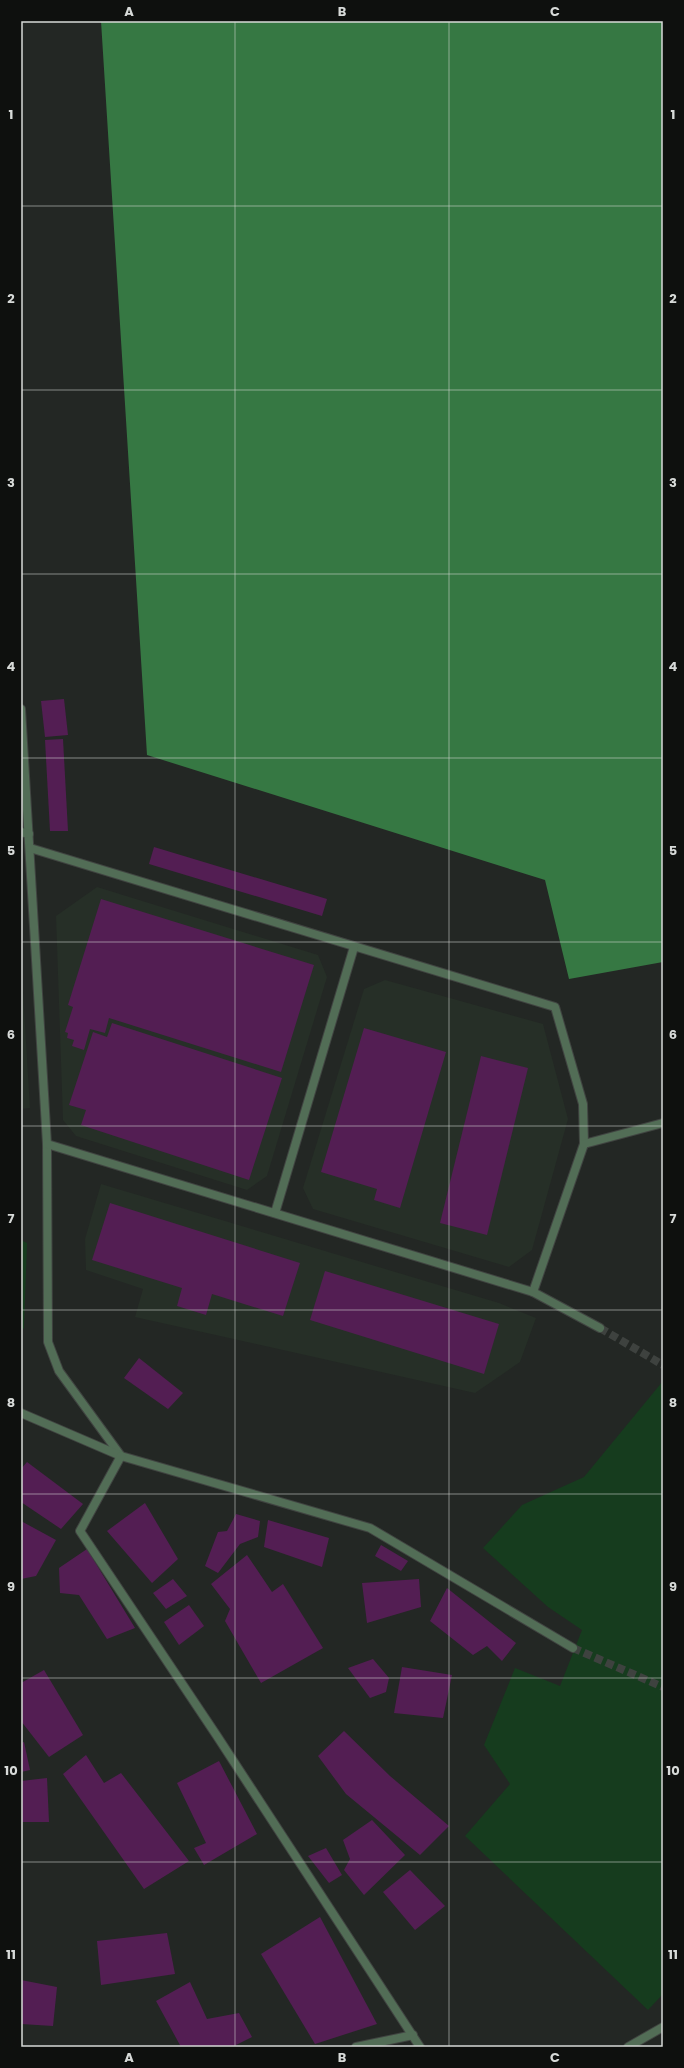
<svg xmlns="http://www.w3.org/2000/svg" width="684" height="2068" font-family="Poppins,sans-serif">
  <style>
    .built { fill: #262f27 }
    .green { fill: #163c1e }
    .water { fill: #367843 }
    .building { fill: #531e53 }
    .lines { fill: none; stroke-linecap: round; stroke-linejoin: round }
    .street-tunnel { stroke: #3e423f; stroke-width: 8; stroke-dasharray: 8 4; stroke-linecap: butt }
    .street-casing { stroke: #404441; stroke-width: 10 }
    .street { stroke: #526d56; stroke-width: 8 }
    .grid { fill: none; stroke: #d7dad8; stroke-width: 1; stroke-opacity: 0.55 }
    .neatline { fill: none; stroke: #d7dad8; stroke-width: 1.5 }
    .grid-label { font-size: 13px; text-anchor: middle; font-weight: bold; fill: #d7dad8 }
  </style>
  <rect width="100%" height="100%" fill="#232724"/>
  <g class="built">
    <polygon points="97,887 318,955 327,977 267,1176 247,1190 76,1136 63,1120 56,916"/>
    <polygon points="21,959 30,1108 21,1109"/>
    <polygon points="385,980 543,1024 568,1119 532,1250 509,1267 313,1209 303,1188 364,989"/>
    <polygon points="101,1184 499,1303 536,1318 520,1362 475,1393 135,1317 143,1289 86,1270 85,1239"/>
  </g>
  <g class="green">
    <polygon points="21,1240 27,1243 24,1329 21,1327"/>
    <polygon points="663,1381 663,1994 648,2010 465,1836 510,1784 484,1745 515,1668 560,1686 582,1630 548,1607 483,1548 522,1505 584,1477"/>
  </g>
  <polygon class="water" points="101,21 663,21 663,962 569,979 545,880 147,755"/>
  <g class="building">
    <polygon points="64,699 68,735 45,737 41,701"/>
    <polygon points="63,739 68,831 50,831 45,740"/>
    <polygon points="154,847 327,899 322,916 149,864"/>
    <polygon points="101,899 314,965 281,1072 109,1018 105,1033 90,1029 84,1050 72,1046 74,1040 67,1038 68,1033 65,1032 73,1007 68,1005"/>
    <polygon points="112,1023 282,1078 249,1180 81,1125 86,1110 69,1105 93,1032 107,1037"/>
    <polygon points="364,1028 446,1052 400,1208 374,1200 377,1189 321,1172"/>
    <polygon points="481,1056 528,1068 487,1235 440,1223"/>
    <polygon points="110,1203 300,1263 283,1316 212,1294 206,1315 177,1306 182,1288 92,1260"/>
    <polygon points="325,1271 499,1324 484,1374 310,1320"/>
    <polygon points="139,1358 183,1393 168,1409 124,1378"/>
    <polygon points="27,1462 83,1504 61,1529 21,1502 21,1469"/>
    <polygon points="145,1503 178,1559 152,1583 107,1531"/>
    <polygon points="236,1514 260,1521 258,1537 240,1544 218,1573 205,1566 218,1532 227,1531"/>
    <polygon points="268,1520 329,1538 322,1567 264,1547"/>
    <polygon points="21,1521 56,1540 36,1576 21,1579"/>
    <polygon points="381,1545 408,1561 401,1571 375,1556"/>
    <polygon points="87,1549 135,1628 107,1639 79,1595 60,1593 59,1568"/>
    <polygon points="247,1555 272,1592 283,1584 323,1648 261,1683 225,1621 230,1609 211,1584"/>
    <polygon points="173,1579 187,1596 166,1609 153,1593"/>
    <polygon points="419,1579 421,1607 367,1623 362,1583"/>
    <polygon points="447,1588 516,1643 502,1661 487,1646 473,1655 430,1621"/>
    <polygon points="189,1605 204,1626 179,1645 164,1622"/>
    <polygon points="373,1659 389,1678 386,1692 370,1698 348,1668"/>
    <polygon points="402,1667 452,1675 443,1718 394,1713"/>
    <polygon points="44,1670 83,1735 49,1757 21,1721 21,1683"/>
    <polygon points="344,1731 390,1776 449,1826 420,1855 346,1794 318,1756"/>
    <polygon points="24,1742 30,1770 21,1772 21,1743"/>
    <polygon points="86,1755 104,1783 121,1773 189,1861 144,1889 63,1774"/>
    <polygon points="219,1761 257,1834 204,1865 194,1848 206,1843 177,1783"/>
    <polygon points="47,1778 49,1822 21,1822 21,1781"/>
    <polygon points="372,1820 405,1855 364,1895 344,1870 350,1859 343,1840"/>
    <polygon points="326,1848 342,1875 329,1883 308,1856"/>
    <polygon points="410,1870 445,1906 415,1930 383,1892"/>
    <polygon points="320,1917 377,2024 315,2044 261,1954"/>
    <polygon points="167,1933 175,1974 101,1985 97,1941"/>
    <polygon points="21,1980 57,1987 53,2026 21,2024"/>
    <polygon points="190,1982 207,2019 239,2013 252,2037 232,2047 181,2047 156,2001"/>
  </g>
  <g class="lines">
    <g class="street-tunnel">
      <polyline points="600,1328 663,1365"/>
      <polyline points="573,1648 663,1687"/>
    </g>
    <g class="street-casing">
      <g id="street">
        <polyline points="21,709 47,1144 48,1342 59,1371 121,1456"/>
        <polyline points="21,832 29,834"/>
        <polyline points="30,848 555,1007 583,1104 584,1144 533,1292"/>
        <polyline points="47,1144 533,1292 600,1328"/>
        <polyline points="584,1144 663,1123"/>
        <polyline points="275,1213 354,947"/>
        <polyline points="21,1413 121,1456 370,1528 573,1648"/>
        <polyline points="121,1456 80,1531 217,1736 420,2047"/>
        <polyline points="356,2047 413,2035"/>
        <polyline points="628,2047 663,2027"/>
      </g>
    </g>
    <use href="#street" class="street"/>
  </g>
  <path class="grid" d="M235,21V2047M449,21V2047M21,206H663M21,390H663M21,574H663M21,758H663M21,942H663M21,1126H663M21,1310H663M21,1494H663M21,1678H663M21,1862H663"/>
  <rect width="684" height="2068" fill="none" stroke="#0e100e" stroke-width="44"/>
  <rect x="22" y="22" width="640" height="2024" class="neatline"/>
  <g class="grid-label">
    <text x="129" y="16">A</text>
    <text x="342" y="16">B</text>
    <text x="555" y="16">C</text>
    <text x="11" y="119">1</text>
    <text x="673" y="119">1</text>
    <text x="11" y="303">2</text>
    <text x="673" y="303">2</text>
    <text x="11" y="487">3</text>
    <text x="673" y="487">3</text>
    <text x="11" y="671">4</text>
    <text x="673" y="671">4</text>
    <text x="11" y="855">5</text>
    <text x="673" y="855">5</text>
    <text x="11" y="1039">6</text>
    <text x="673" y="1039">6</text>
    <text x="11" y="1223">7</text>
    <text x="673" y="1223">7</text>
    <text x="11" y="1407">8</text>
    <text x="673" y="1407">8</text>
    <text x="11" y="1591">9</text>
    <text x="673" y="1591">9</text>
    <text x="11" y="1775">10</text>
    <text x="673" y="1775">10</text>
    <text x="11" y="1959">11</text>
    <text x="673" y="1959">11</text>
    <text x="129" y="2062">A</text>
    <text x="342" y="2062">B</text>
    <text x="555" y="2062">C</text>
  </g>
</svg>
